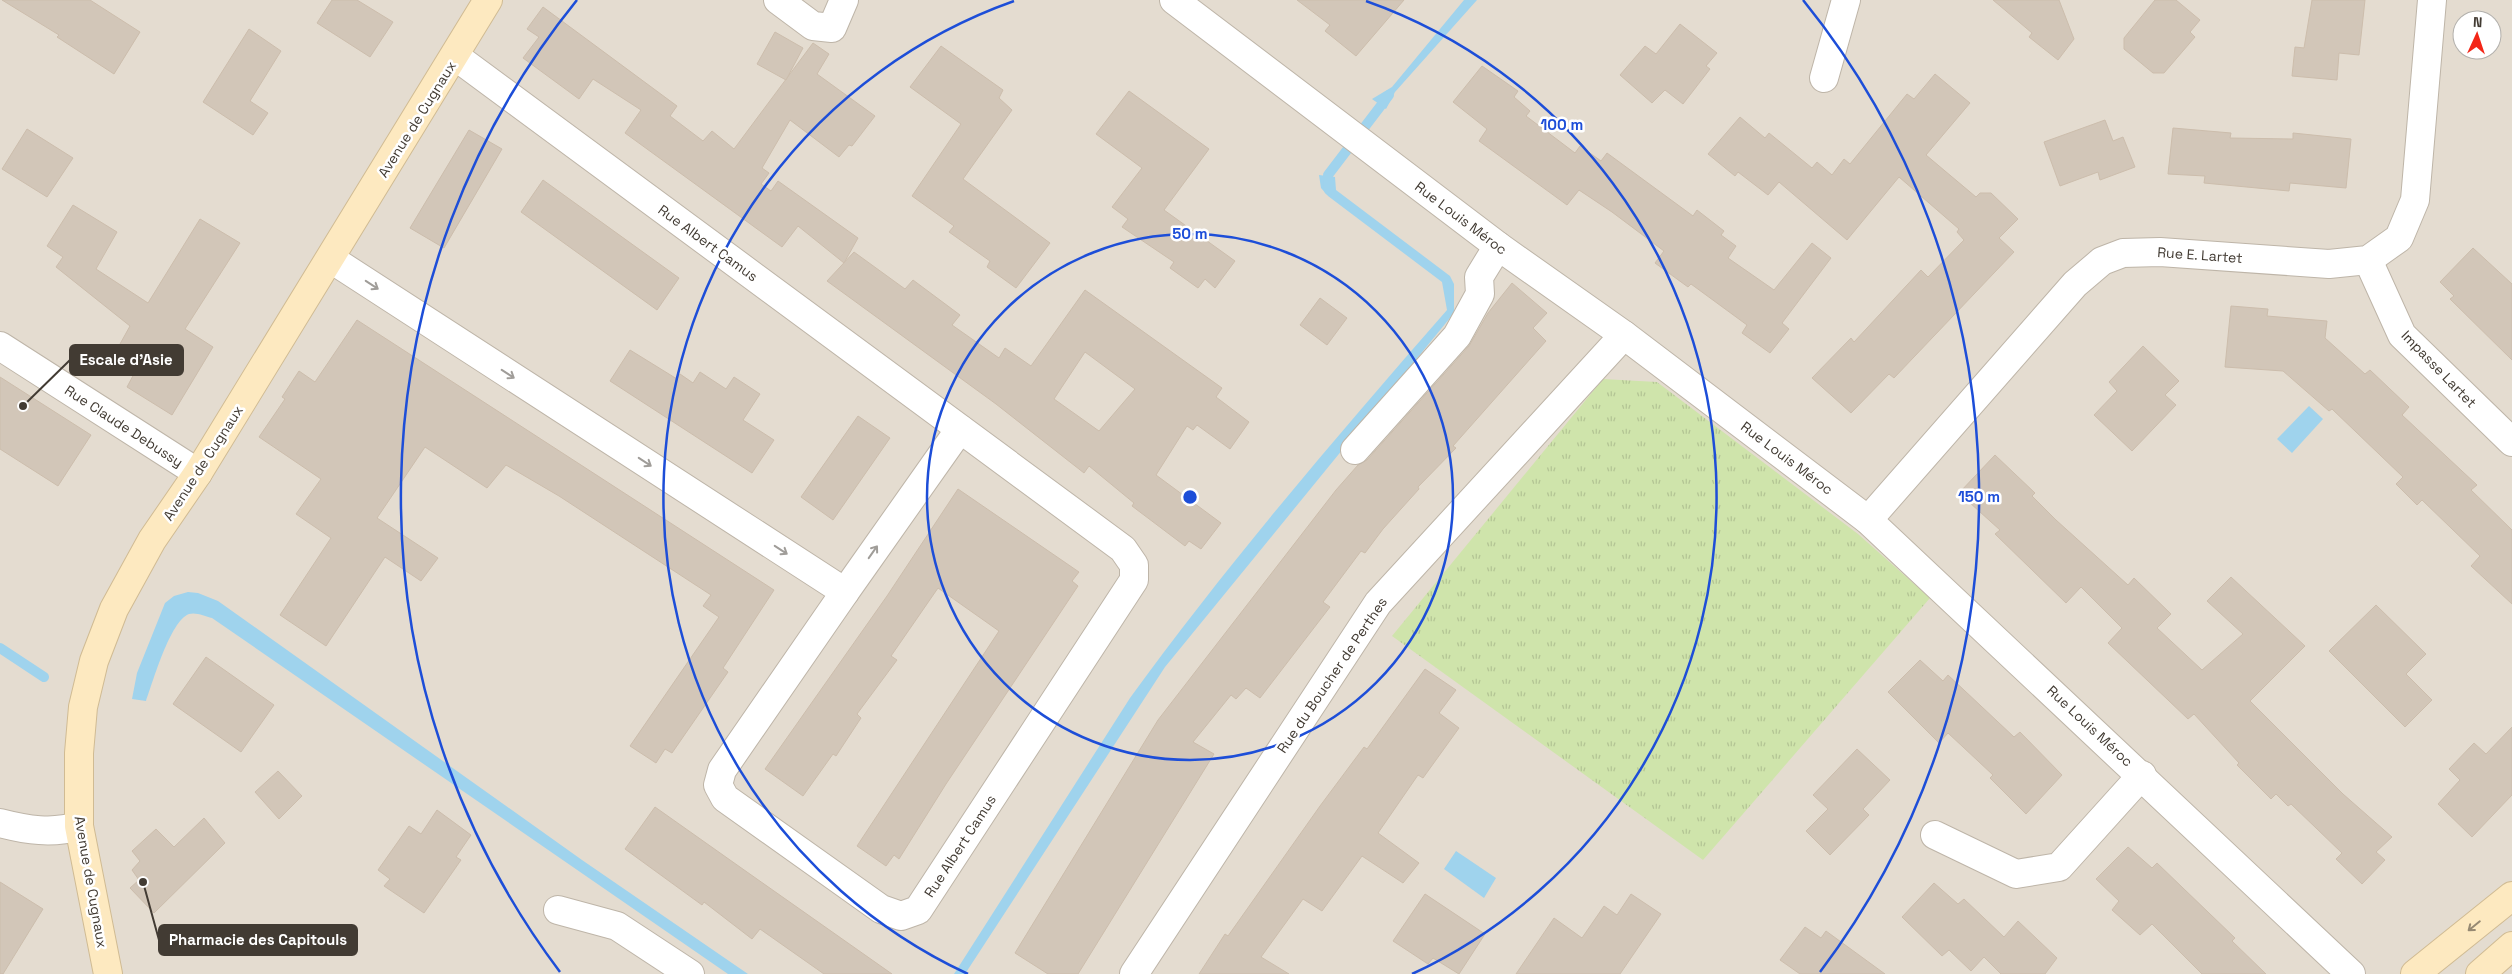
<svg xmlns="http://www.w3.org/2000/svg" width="2512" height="974" font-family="'Space Grotesk',sans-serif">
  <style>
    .residential { fill: #e4dcd0; fill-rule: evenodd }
    .park { fill: url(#park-tufts) }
    .water { fill: #9fd3ed }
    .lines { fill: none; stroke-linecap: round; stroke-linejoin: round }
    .stream { stroke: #9fd3ed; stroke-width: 10 }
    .building { fill: #d2c6b8; stroke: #ccbdac; fill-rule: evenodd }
    .street-casing { stroke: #beb5a8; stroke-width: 30 }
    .secondary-casing { stroke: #d0bb93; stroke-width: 30 }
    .street { stroke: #fff; stroke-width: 28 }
    .secondary { stroke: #fde9c0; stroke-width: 28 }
    .oneway { stroke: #a09d99 }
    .oneway2 { stroke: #968972 }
    .ring { fill: none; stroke: #1d4ed8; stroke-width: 2.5 }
    .labels { text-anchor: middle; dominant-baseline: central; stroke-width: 5; stroke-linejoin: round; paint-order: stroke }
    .street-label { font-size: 14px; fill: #423b33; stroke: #fff }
    .centre { fill: #1d4ed8; stroke: #fff; stroke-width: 2.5 }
    .ring-label { font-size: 15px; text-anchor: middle; font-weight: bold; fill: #1d4ed8; stroke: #fff; stroke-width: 5; stroke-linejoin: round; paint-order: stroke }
    .leader { fill: none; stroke: #423b33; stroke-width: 2 }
    .callout-dot { fill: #423b33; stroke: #fff; stroke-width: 2 }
    .callout { fill: #423b33; stroke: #423b33; stroke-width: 2 }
    .callout-label { font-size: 15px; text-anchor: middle; font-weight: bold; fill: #fff }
  </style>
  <defs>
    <pattern id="park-tufts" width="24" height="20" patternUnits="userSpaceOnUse" patternTransform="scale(1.25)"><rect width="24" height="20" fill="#cfe4ab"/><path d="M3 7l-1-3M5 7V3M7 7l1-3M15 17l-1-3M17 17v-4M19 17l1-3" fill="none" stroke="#b3c494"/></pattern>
  </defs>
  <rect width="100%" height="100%" fill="#f1ebe2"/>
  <path class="residential" d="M0,0H2512V974H0ZM2462,20H2492V50H2462Z"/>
  <polygon class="park" points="1603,379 1657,382 1858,534 1930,598 1703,860 1392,636"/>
  <g class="water">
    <polygon points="1464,0 1477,0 1395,92 1386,109 1372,99 1392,87"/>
    <path d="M1319,175L1335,177L1336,190L1450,276L1454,284V313L1165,667L965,974H954L1130,698C1228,563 1337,436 1447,310L1442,282L1328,196L1321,188Z"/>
    <polygon points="2309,406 2323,419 2292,453 2277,439"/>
    <path d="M188,592L198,593L218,601L582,860L748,974H728L212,618C205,616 196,612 189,614C170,621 153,682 146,701L132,699L137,673L165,603L174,596Z"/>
    <polygon points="1456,851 1496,878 1484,898 1444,869"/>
  </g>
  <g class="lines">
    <g class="stream">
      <polyline points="1329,190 1328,175 1389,95"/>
      <polyline points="0,648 44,677"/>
    </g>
  </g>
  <g class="building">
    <polygon points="2,0 90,0 140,32 114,74 57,37 59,35"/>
    <polygon points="332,0 357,0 393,22 370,57 317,23"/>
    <polygon points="1297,0 1404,0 1356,56 1325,31 1330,25"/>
    <polygon points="1993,0 2059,0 2074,39 2058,60 2029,37 2032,33"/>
    <polygon points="2155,0 2176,0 2200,20 2190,32 2195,37 2164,73 2153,73 2124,49 2124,38"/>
    <polygon points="2312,0 2365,0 2359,55 2339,53 2337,80 2292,76 2295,47 2304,48"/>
    <polygon points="543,7 677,106 670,116 703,141 712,131 734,149 813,43 829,54 817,74 875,116 852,146 849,145 839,157 790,120 762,168 769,173 761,184 771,191 778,181 858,238 844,263 798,226 782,247 625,133 641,110 593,79 579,99 523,58 539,37 527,29"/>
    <polygon points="1680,24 1717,53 1706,66 1710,69 1683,104 1665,90 1652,103 1620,75 1645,46 1656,54"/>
    <polygon points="249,29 281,51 250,101 268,113 253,135 203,102"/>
    <polygon points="775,32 803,48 786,80 757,64"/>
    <polygon points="941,46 1003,90 999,98 1012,110 963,179 1050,243 1016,288 987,267 990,261 949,232 954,226 912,196 961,124 910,87"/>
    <polygon points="1482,66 1518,91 1514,97 1530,111 1526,116 1575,153 1580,146 1601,161 1607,153 1693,216 1697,210 1724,231 1721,235 1736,246 1728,258 1774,290 1812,243 1831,258 1782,323 1789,329 1770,353 1742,333 1747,325 1691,284 1688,287 1655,263 1664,251 1612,212 1579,190 1567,205 1479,141 1487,129 1453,102"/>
    <polygon points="1935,74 1970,103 1926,155 1976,197 1980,193 1991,193 2018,219 1999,238 2014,252 1894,378 1889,374 1851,413 1812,378 1851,338 1854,342 1921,270 1928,277 1964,240 1957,232 1959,229 1899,177 1847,240 1779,182 1768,195 1738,172 1735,176 1708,154 1740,117 1765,138 1769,133 1812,168 1817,162 1832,175 1844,159 1850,164 1907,94 1914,99"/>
    <polygon points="1129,91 1209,149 1164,210 1235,261 1215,288 1205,279 1198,288 1170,268 1174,262 1122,227 1128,219 1112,207 1142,168 1096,134"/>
    <polygon points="2105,120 2113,141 2123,137 2135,167 2100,180 2098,172 2060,186 2044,142"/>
    <polygon points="2173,128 2231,133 2230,138 2293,139 2293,133 2351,139 2346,188 2290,183 2289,191 2204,183 2205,176 2168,174"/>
    <polygon points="27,129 73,158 47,197 2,169"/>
    <polygon points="469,130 502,149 444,248 410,228"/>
    <polygon points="543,180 679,278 657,310 521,212"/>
    <polygon points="73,205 117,232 96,269 148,303 200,219 240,243 185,329 213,347 172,415 127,387 142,359 120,344 130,326 56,267 63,257 47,246"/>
    <polygon points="2473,248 2512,284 2512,360 2450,299 2454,296 2440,282"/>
    <path d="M854,252L905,289L913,280L960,315L952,325L999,358L1005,348L1031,366L1085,290L1222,388L1216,397L1249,422L1230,449L1197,425L1193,430L1187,426L1156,475L1221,523L1201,549L1189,541L1185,546L1132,506L1134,503L1089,466L1084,473L996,404L827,281ZM1085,352L1135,389L1099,431L1054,399Z"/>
    <polygon points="1512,283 1547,313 1533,328 1546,341 1453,446 1456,448 1418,487 1419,489 1383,529 1365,553 1361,551 1323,602 1330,607 1260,698 1246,688 1236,699 1231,695 1193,742 1214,754 1078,974 1048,974 1015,953 1158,720 1336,490 1358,465 1367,460 1469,346 1488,313"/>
    <polygon points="1320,298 1347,318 1327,345 1300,325"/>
    <polygon points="2231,306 2268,309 2267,316 2327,321 2325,338 2365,374 2370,370 2409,407 2402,415 2477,485 2471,490 2512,530 2512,604 2471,566 2480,556 2422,500 2417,505 2396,484 2403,477 2332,409 2329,411 2283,371 2225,367"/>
    <polygon points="357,320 774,590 723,668 728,672 672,753 665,749 656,763 630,746 719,617 703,606 711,595 559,496 506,465 487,488 425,447 377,518 438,558 421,581 385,557 326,646 280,615 331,538 296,514 321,479 259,437 285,399 282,397 299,371 315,382"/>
    <polygon points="2143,346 2179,381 2165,395 2176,405 2132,451 2094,415 2117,391 2109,382"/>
    <polygon points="630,350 677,379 680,374 693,383 700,372 726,389 734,377 760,394 743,420 774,440 752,473 610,381"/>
    <polygon points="0,377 91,435 58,486 0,449"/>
    <polygon points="858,416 890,438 833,520 801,497"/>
    <polygon points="1995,455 2035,493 2032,496 2056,520 2128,585 2134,578 2171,614 2157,628 2202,670 2243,634 2207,601 2231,577 2305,646 2250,701 2343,794 2392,837 2376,852 2385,860 2362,884 2336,859 2342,853 2291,804 2288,806 2276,794 2271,799 2237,765 2239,763 2194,714 2188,719 2108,643 2122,628 2081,587 2066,603 1995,534 2000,530 1959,493"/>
    <polygon points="958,489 1079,572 1072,581 1078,586 946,784 899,859 894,855 886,866 857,846 999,631 938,588 891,656 897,660 857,714 861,718 836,756 833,754 803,796 765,769 887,596"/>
    <polygon points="2376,605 2426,654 2406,674 2432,700 2405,727 2329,651"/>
    <polygon points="206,657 274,705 241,752 173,704"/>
    <polygon points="1920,660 1943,681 1948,675 2014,737 2020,732 2062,775 2026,814 1990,778 1993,775 1948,733 1939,743 1888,692"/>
    <polygon points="1425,669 1456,690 1439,713 1459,728 1423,778 1418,775 1378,833 1419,863 1403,883 1362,856 1322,911 1303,899 1261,957 1289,974 1199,974 1225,934 1228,936 1320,806 1364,747 1367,749"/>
    <polygon points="2512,727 2512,795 2472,837 2438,804 2460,780 2449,769 2474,743 2486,754"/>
    <polygon points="1857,749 1890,780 1863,809 1869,815 1830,855 1806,831 1828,809 1813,795"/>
    <polygon points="278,771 302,796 279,819 255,792"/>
    <polygon points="655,807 747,872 892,974 824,974 760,929 752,939 704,902 702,905 625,849"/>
    <polygon points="437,810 471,835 456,857 461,860 424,913 384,886 390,879 378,870 409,826 421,834"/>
    <polygon points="204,818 225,843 154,913 130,888 139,880 132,870 140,861 132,851 156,829 174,847"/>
    <polygon points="2128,847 2152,868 2157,863 2235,938 2232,941 2266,974 2202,974 2152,924 2140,935 2112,910 2119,901 2096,879"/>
    <polygon points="0,882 43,909 3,974 0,974"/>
    <polygon points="1934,883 1958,904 1964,899 2004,937 2018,921 2057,958 2045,974 2001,974 1984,957 1971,971 1949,950 1942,956 1902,917"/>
    <polygon points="1425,894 1485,934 1459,974 1433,958 1428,964 1393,941"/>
    <polygon points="1631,894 1661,914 1620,974 1516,974 1554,918 1582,938 1604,906 1617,915"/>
    <polygon points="1805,927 1821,938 1826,931 1885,974 1800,974 1780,960"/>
  </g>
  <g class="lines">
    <g class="street-casing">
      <g id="street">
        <polyline points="778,0 813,26 832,28 844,0"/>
        <polyline points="1174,0 1498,246 1624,335 1868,520 2351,974"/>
        <polyline points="1824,78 1846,0"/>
        <polyline points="331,259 845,592 722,770 718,785 725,798 881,909 901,916 918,910 1134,580 1134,565 1123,549 455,56"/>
        <polyline points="2368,260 2402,335 2512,442"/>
        <polyline points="0,346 198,473"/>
        <polyline points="1355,450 1457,336 1480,294 1479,277 1498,246"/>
        <polyline points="1868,520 2075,284 2102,261 2123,253 2160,252 2329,264 2368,260 2399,238 2415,200 2432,0"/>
        <polyline points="845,592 960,429"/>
        <path d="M0,823C27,830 52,834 79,826"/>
        <polyline points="1935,835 2016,874 2059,867 2142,775"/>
        <polyline points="558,910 617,926 690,974"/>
        <polyline points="1134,974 1378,603 1624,335"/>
      </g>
    </g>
    <g class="secondary-casing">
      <g id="secondary">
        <polyline points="108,974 79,826 79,753 83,707 94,661 114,609 152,540 198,473 488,0"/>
        <polyline points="2415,974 2512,896"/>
        <polyline points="2480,974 2512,946"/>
      </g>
    </g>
    <use href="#street" class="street"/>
    <use href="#secondary" class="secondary"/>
  </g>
  <defs><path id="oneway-shaft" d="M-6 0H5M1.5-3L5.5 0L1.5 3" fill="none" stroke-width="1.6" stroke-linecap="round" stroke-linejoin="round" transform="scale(1.25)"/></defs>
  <g class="oneway">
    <use href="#oneway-shaft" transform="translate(372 285) rotate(33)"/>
    <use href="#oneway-shaft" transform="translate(508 374) rotate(33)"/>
    <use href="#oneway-shaft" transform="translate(645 462) rotate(33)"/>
    <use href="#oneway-shaft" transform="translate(781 550) rotate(33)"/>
    <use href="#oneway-shaft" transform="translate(873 552) rotate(-55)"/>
  </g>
  <use class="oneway2" href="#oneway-shaft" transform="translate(2474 926) rotate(141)"/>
  <g class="ring">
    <circle cx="1190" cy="497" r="263"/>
    <path d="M968 974A526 526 0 0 1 1014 1M1366 1A526 526 0 0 1 1412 974"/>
    <path d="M560 972A789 789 0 0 1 577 0M1803 0A789 789 0 0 1 1820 972"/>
  </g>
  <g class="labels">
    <g class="street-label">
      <text transform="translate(417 119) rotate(-58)">Avenue de Cugnaux</text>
      <text transform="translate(1461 218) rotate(37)">Rue Louis Méroc</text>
      <text transform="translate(708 243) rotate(36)">Rue Albert Camus</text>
      <text transform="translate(2200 255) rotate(4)">Rue E. Lartet</text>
      <text transform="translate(2439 369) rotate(46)">Impasse Lartet</text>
      <text transform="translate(124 426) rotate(33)">Rue Claude Debussy</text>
      <text transform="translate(1787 458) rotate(37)">Rue Louis Méroc</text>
      <text transform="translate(203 463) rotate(-57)">Avenue de Cugnaux</text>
      <text transform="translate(1332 675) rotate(-56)">Rue du Boucher de Perthes</text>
      <text transform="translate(2090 726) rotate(43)">Rue Louis Méroc</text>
      <text transform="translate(960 846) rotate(-57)">Rue Albert Camus</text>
      <text transform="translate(91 882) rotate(80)">Avenue de Cugnaux</text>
    </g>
  </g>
  <circle cx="1190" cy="497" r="8" class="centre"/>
  <g class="ring-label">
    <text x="1562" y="130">100 m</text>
    <text x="1190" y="239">50 m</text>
    <text x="1979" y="502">150 m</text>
  </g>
  <path class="leader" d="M23 406L70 360M143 882L159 940"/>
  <g class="callout-dot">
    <circle cx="23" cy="406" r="5"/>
    <circle cx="143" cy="882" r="5"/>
  </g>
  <g class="callout">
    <rect x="70" y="345" width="113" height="30" rx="5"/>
    <rect x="159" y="925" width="198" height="30" rx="5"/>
  </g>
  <g class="callout-label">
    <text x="126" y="365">Escale d'Asie</text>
    <text x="258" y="945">Pharmacie des Capitouls</text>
  </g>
  <g transform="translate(2477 35) rotate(3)"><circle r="24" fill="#ffffff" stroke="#b3b1ad"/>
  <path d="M0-4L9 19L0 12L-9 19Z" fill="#f32617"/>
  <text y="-8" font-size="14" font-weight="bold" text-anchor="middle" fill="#423b33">N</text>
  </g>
</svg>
